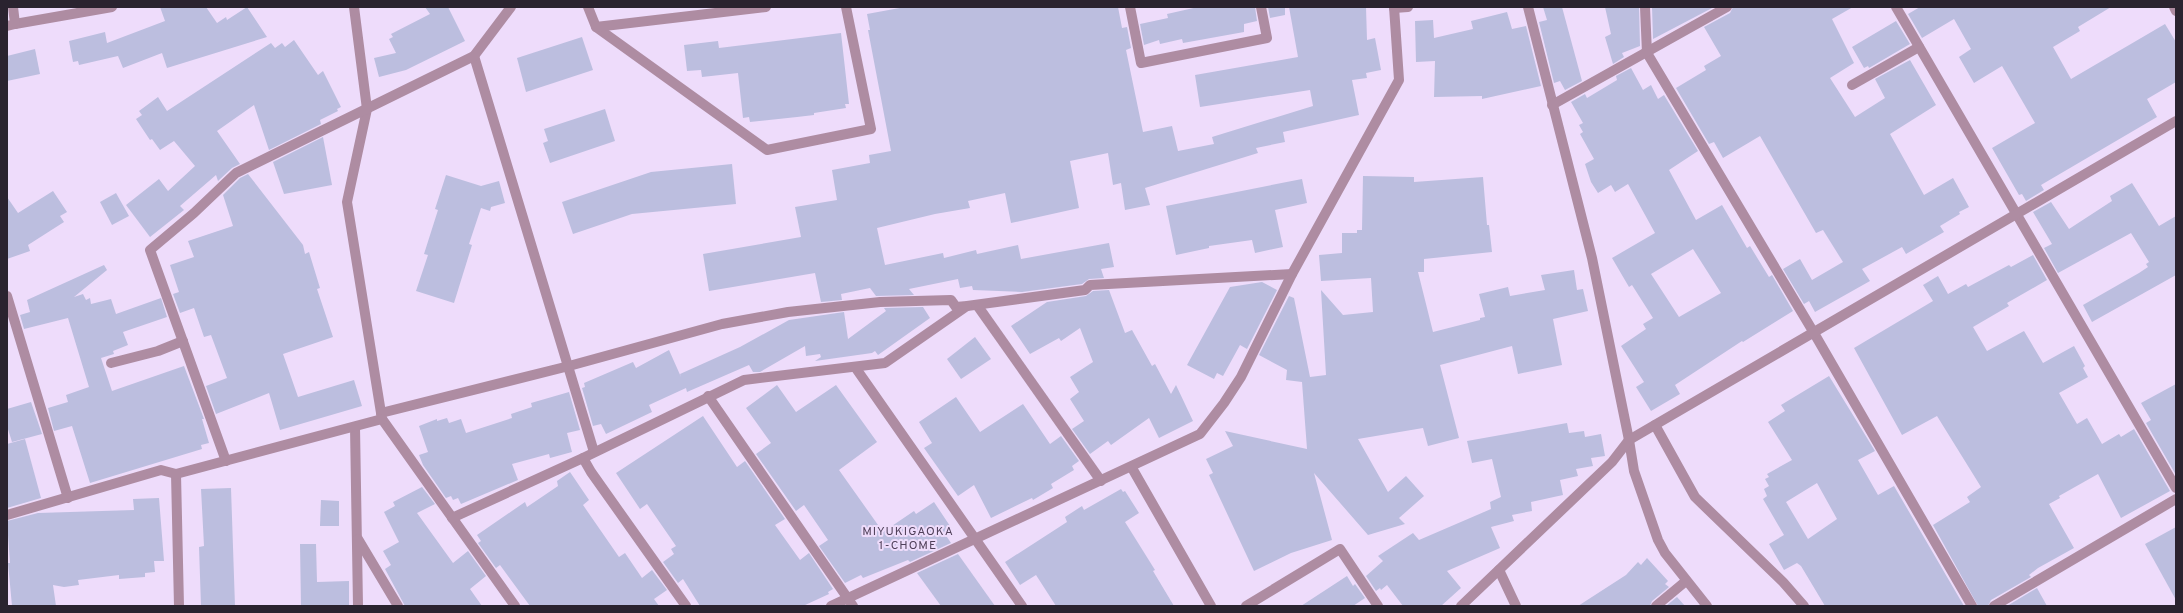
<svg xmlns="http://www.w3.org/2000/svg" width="2183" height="613" font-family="Overpass,sans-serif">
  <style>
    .building { fill: #bcbedf; fill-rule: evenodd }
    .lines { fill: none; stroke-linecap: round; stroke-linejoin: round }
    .minor { stroke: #ae8ca2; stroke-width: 10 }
    .labels { text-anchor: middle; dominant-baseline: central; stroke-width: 4; stroke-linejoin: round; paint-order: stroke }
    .neighbourhood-label { font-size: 12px; letter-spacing: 1px; fill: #50405a; stroke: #eedcfb }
  </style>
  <rect width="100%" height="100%" fill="#eedcfb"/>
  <g class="building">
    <polygon points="160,7 206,7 217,23 226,17 227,20 247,7 267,37 167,68 162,53 123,68 118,56 79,65 78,61 73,62 69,41 105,32 107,43 165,21"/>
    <polygon points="425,7 448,7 465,41 406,70 379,77 374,58 396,53 389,39 393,37 391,34 430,14"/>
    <polygon points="905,7 1118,7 1122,28 1127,27 1131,48 1126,50 1143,132 1172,126 1178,151 1214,144 1212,137 1313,106 1310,90 1200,107 1195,75 1298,57 1289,7 1366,7 1367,40 1375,38 1381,70 1366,73 1367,78 1352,80 1359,115 1283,132 1285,142 1256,148 1258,153 1145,188 1150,205 1125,210 1121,183 1113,185 1108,153 1070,161 1079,208 1011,223 1005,193 968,201 970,208 935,214 877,228 885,265 943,253 944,258 976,250 977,254 1018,245 1021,259 1109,243 1114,267 1101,269 1104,278 1089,279 1082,284 1022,292 973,290 972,286 960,288 958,279 909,289 914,295 876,296 870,288 841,294 842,300 821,302 815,273 709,291 703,254 801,237 795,207 837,200 832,170 870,163 869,155 891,151 868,30 870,30 867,14"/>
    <polygon points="1198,7 1255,7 1257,21 1244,24 1244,32 1183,43 1182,39 1160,44 1159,40 1144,45 1140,24 1168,18 1167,14"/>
    <polygon points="1268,7 1285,7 1285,15 1270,18"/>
    <polygon points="1543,7 1562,7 1582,81 1565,90 1560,81 1554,83 1539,22 1547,20"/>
    <polygon points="1605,7 1639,7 1640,46 1622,53 1624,57 1613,64 1605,37 1611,34"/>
    <polygon points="1652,7 1714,7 1653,39"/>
    <polygon points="1733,7 1853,7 1832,19 1854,63 1830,78 1855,117 1885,98 1875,79 1910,60 1936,105 1890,134 1924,195 1953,178 1969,207 1959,212 1960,214 1940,226 1944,232 1906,254 1902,247 1862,269 1870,281 1815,312 1809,301 1804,304 1783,269 1800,259 1812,280 1843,262 1823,230 1816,233 1760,136 1723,158 1714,142 1709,144 1676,88 1706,70 1704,66 1721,56 1704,27 1730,13"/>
    <polygon points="1920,7 2111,7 2078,27 2080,31 2053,47 2071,79 2165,24 2176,42 2176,82 2147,99 2157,117 2041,185 2044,190 2026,201 2022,194 2019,195 1992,148 2035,123 2002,66 1974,83 1959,57 1971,49 1954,19 1922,38 1908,14"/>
    <polygon points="1507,12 1512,29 1526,26 1541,86 1482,99 1482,96 1434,97 1435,61 1416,62 1415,21 1433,20 1434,38 1473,29 1471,21"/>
    <polygon points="1896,21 1910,44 1869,68 1868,66 1864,68 1852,47"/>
    <polygon points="841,33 849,104 845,104 846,108 814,113 814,115 797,117 750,122 749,117 743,118 738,73 702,77 701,70 687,71 684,45 718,41 719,48"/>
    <polygon points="582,37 593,70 526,92 517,58"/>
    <polygon points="294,40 318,75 323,71 341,107 337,109 338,111 320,120 321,124 269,150 254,105 217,131 240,164 232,168 218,181 216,175 180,206 184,210 150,237 126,205 159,179 168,191 195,166 174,141 160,150 152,139 150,140 136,119 142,115 139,111 158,97 167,111 271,43 275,48 282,43 285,47"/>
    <polygon points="35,49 40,74 7,81 7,56"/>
    <path d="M1631,68L1643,90L1651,85L1658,99L1664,95L1698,151L1669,170L1696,220L1722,205L1747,248L1750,246L1769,277L1772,275L1793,311L1743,342L1742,341L1675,385L1680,394L1651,411L1636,387L1644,382L1621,346L1646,329L1643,324L1653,318L1632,285L1629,287L1612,258L1655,233L1628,184L1615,192L1611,185L1598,193L1591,182L1585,164L1594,159L1580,134L1583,132L1579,125L1583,123L1571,102L1585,94L1587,98L1617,80L1616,76ZM1693,249L1721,293L1679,317L1651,274Z"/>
    <polygon points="605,109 615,141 550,163 543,143 548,141 544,129"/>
    <polygon points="323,137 332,185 284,194 273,162"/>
    <polygon points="732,164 736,204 632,214 573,234 562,202 651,172"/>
    <polygon points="248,174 303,245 305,254 309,252 320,288 317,289 333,337 283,354 298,397 354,380 362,406 280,430 269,393 216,414 206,386 227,378 211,335 204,337 194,308 180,313 173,294 179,292 170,265 194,257 188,241 233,226 223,195 240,178"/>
    <polygon points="446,175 481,186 499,181 505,203 491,207 490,211 481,208 469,244 472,245 454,303 416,291 428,255 424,254 438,210 435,209"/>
    <polygon points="1363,176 1414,177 1414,182 1483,177 1487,225 1489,225 1492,252 1424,259 1424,272 1418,272 1433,332 1480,320 1480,318 1485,317 1479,294 1508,287 1510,296 1545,290 1541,275 1574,270 1577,290 1583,289 1588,311 1553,319 1562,365 1518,374 1512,346 1440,365 1459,438 1428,446 1423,428 1358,439 1388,492 1406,476 1424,496 1399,518 1405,524 1368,535 1314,473 1332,540 1291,553 1254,571 1209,475 1213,473 1206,459 1233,446 1225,431 1307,449 1302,382 1286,380 1287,370 1259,355 1289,296 1294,298 1310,377 1326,375 1321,290 1343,315 1373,312 1371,278 1321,281 1319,255 1342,253 1342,233 1357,233 1357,230 1362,230"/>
    <polygon points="1302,179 1307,203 1275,210 1283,247 1255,253 1252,240 1209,246 1209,248 1176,255 1166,206"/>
    <polygon points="2132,183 2159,226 2176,216 2176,275 2092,322 2083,305 2139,273 2148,267 2146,264 2149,262 2131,233 2058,273 2044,248 2052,244 2033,212 2051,202 2069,229 2112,201 2110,196"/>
    <polygon points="53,191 67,212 60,216 64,222 28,245 30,251 7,259 7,197 18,213"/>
    <polygon points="116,193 129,216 112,225 100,202"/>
    <polygon points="2033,255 2047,280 2007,303 2009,306 1973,327 1987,351 2024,331 2043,363 2074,346 2085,366 2083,368 2088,377 2059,393 2077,424 2087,418 2102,444 2119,434 2121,437 2134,429 2170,491 2121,518 2098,474 2059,496 2060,498 2049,504 2074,548 2038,568 2029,575 2031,577 1991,600 1988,606 1978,606 1933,525 1970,502 1967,497 1981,487 1937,416 1902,435 1854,348 1933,301 1923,285 1938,276 1948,294 1966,284 1968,287 2009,265 2011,267"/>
    <polygon points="104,265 107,270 74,297 83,294 86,300 90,298 91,304 111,299 116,314 161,298 167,317 123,332 128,345 113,351 114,354 101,358 112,391 184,366 204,419 202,419 209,443 201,445 202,449 90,483 72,426 54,431 48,408 68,402 66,395 89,387 68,318 24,329 20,315 30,312 27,300"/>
    <polygon points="1262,282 1277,290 1247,349 1240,345 1223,376 1217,373 1214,379 1187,365 1230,287"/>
    <polygon points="1109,290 1125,333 1132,330 1152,366 1155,364 1171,394 1176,385 1193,421 1159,438 1149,418 1111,445 1108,441 1090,454 1072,429 1084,421 1070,399 1079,392 1070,377 1093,362 1080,328 1061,341 1059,338 1030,354 1011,326 1047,302 1086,296 1093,291"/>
    <polygon points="923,307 930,318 878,355 875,351 872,353 815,361 821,357 820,354 806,356 805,346 760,372 753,372 749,365 687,392 686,388 649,405 652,412 606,434 601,424 593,426 582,388 585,387 584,383 633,362 636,368 669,350 681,377 680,374 740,347 789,320 844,312 848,339 886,311 884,308"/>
    <polygon points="975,337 991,359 961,379 947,359"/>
    <path d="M1829,376L1875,451L1858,460L1878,495L1894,486L1964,606H1825L1801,566L1797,563L1784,570L1769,544L1784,535L1763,499L1767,496L1764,489L1769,486L1765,479L1769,477L1767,474L1792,460L1768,422L1785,411L1781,405ZM1817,483L1837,519L1808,539L1786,502Z"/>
    <polygon points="2176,384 2176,475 2146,423 2151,420 2141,403"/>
    <polygon points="777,385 796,412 836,385 877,442 839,470 883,532 914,511 916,514 934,502 952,529 945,534 951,543 910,562 908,560 863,578 861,575 845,583 819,546 828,540 804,505 796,511 756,454 771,443 746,408"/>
    <polygon points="569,392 580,430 567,433 572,452 550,458 549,454 512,464 518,480 461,504 458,498 453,500 451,496 446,498 423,465 419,455 428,452 419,426 437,419 437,421 447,418 449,423 461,419 466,433 512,418 511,414 532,407 531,403"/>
    <polygon points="956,397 980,432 1023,404 1050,444 1061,436 1079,461 1072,466 1074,470 1051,484 1053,488 1033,500 1032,498 991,518 974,485 958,496 924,448 932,443 919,422"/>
    <polygon points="31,402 42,434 12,442 7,426 7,409"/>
    <polygon points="703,416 737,467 745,461 785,519 775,525 800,560 809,553 833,589 828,592 829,594 803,606 700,606 683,579 678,583 663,562 674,554 671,549 676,546 647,504 640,509 616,473"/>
    <polygon points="1567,423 1569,433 1584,431 1585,437 1601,434 1605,456 1591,458 1593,466 1576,469 1578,476 1560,480 1563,495 1531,502 1532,511 1512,515 1514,521 1491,527 1500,548 1447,571 1461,588 1441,606 1403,606 1387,585 1381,590 1380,588 1376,591 1366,576 1383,561 1378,556 1413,533 1419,540 1491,509 1490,502 1501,497 1492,459 1472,463 1467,441"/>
    <polygon points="25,439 41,498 7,508 7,444"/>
    <polygon points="570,472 589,500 583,505 619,557 625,553 642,578 652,570 667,590 654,599 659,606 530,606 500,565 496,568 478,543 481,541 477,535 525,502 527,507 558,486 557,481"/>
    <polygon points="422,487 435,504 417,513 453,563 468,551 486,576 470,589 482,606 405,606 385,569 391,565 383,551 399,542 384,512 395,506 393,502"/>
    <polygon points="231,488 235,606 201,606 199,547 204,546 201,489"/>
    <polygon points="1121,489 1123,492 1125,491 1139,513 1125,522 1155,570 1153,571 1174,606 1056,606 1036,575 1020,585 1005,562 1067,522 1065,517 1082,506 1084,510"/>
    <polygon points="159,498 164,561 154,561 155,572 145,573 145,577 119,579 119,575 78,580 79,585 64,587 53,585 56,606 12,606 8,563 10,563 7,521 38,513 134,510 133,499"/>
    <polygon points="321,500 339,501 339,526 320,526"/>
    <polygon points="2176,527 2176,600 2145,544"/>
    <polygon points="300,544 316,544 317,582 349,581 349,606 301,606"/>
    <polygon points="958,554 995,606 941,606 917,573"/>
    <polygon points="1647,558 1668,581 1665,584 1669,587 1652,601 1650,606 1578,606 1626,575 1638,562 1641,565"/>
    <polygon points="1347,576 1353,586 1355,584 1365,598 1353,606 1301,606"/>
    <polygon points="2037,588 2047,606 2007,606"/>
    <polygon points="1677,597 1685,606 1666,606"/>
  </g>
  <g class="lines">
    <g class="minor">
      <polyline points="354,7 367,109 347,202 382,419 515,606"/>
      <polyline points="588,7 596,27 767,150 871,129 846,7"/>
      <polyline points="1130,7 1141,63 1267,38 1261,7"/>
      <polyline points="1528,7 1592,258 1629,440 1634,471 1658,540 1665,553 1707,606"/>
      <polyline points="1645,7 1647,53 1814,333 1972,606"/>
      <polyline points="1896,7 2176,488"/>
      <polyline points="2174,7 2176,11"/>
      <polyline points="1394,8 1408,7"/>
      <polyline points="15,24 112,7"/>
      <polyline points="7,26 15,24 13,7"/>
      <polyline points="596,27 766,7"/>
      <polyline points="474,56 594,452"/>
      <polyline points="1852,85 1919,47"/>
      <polyline points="1552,105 1727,7"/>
      <polyline points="7,296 68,498"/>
      <polyline points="977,305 1101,481"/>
      <polyline points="111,363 158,351 183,341"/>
      <polyline points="855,367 1022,606"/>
      <polyline points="708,396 853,606"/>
      <polyline points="381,413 569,366 722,324 788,312 880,302 951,300 956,307 967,306 1085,290 1090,285 1292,274"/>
      <polyline points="1655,425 1695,497 1783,582 1804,606"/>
      <polyline points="355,427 358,606"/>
      <polyline points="583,458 591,472 686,606"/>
      <polyline points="226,461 150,250 194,213 236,173 474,56 511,7"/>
      <polyline points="1132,468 1211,606"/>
      <polyline points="176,474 179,606"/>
      <polyline points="7,515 161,470 176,474 382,419"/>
      <polyline points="452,518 583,458 744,380 885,363 967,306"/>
      <polyline points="358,539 398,606"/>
      <polyline points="1499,570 1516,606"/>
      <polyline points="831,606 1200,434 1224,403 1241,377 1292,274 1399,80 1394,7"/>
      <polyline points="1246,606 1340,549 1378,606"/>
      <polyline points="1461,606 1612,462 1629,440 2176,121"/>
      <polyline points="1656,606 1686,581"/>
      <polyline points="1994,606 2176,499"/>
    </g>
  </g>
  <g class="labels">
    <g class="neighbourhood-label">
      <text x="908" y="532">MIYUKIGAOKA<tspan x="908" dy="14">1-CHOME</tspan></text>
    </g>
  </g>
  <rect width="2183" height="613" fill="none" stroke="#2a232f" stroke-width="16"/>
</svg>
